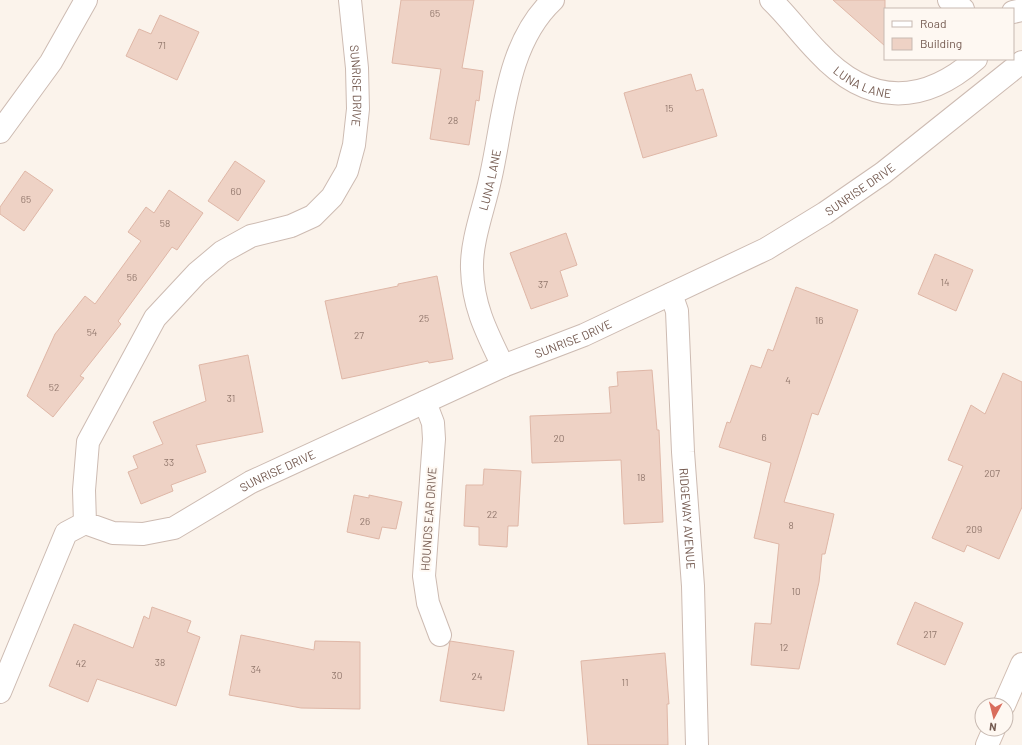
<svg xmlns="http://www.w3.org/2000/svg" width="1022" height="745" font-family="Barlow,sans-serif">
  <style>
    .building { fill: #eed2c5; stroke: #dfb7a7 }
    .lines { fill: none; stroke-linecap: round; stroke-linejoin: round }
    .street-casing { stroke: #cdbbb2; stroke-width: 24 }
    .secondary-casing { stroke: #d1bdb2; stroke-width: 24 }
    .street { stroke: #fff; stroke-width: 22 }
    .secondary { stroke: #fff; stroke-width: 22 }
    .labels { text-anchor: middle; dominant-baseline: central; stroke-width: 4; stroke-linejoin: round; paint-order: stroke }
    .number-label { font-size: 10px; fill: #92786d }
    .street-label { font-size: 12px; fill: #745a50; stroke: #fef8f2 }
  </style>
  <rect width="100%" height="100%" fill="#fbf3eb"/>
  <g class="building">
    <polygon points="401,0 474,0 462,68 483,71 479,101 476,100 469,145 430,139 441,69 392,63"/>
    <polygon points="833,0 885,0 885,46"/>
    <polygon points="160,15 199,32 177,80 126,56 139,29 151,34"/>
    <polygon points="691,74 696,91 703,89 717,136 643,158 624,93"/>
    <polygon points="235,161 265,181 238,221 208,201"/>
    <polygon points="25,171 53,190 24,231 0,214 0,207"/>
    <polygon points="169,190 203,213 177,250 172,247 118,321 121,324 80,376 84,378 53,417 27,396 55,334 85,296 95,304 141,241 128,232 146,207 154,213"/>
    <polygon points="566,233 577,265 560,271 568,296 531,309 510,253"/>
    <polygon points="935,254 973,270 956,311 918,294"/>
    <polygon points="437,276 453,359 429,363 428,361 342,379 325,301 398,286 398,284"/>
    <polygon points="796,287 858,310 818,415 812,413 784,502 834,514 825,554 822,554 819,582 799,669 751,665 755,623 771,624 779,544 754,538 771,463 719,447 727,422 730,423 751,365 761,368 768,349 773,351"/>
    <polygon points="248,355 263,432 196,445 206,472 171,485 173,491 141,504 128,472 138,468 133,456 163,444 153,422 206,401 199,365"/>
    <polygon points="652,370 657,430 659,430 663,522 624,524 621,460 532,463 530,416 611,413 609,387 618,386 617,372"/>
    <polygon points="1003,373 1022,382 1022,507 999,559 967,545 964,552 932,538 963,466 948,460 971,405 985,414"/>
    <polygon points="484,469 521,471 518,526 508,526 507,547 479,545 479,527 464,526 466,485 483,485"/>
    <polygon points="354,495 369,498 369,495 402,502 396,529 382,527 379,539 347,532"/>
    <polygon points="915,602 963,623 945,665 897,644"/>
    <polygon points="152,607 191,621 187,632 200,637 176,706 97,679 88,702 49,686 74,624 133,648 144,616 149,619"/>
    <polygon points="241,635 314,650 315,641 360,642 360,709 301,708 229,695"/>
    <polygon points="450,641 514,651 504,711 440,701"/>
    <polygon points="665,653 669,704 667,704 668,745 588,745 581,661"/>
  </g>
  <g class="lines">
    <g class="street-casing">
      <g id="street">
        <path id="s1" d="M350,0L357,68L358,109L354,145L347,171L332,197L313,216L291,226L251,236L222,252L197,273L155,318L88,442L84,490L85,523L113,533L143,534L174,528L251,482L503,366L584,335L766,249L825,213L883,173L1022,62"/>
        <path id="s2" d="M771,0C788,16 801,35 818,52C867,105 921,107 976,59"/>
        <polyline points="949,0 963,9"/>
        <polyline points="1013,12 1022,10"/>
        <polyline points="0,132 51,62 86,0"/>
        <path id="s3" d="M671,294L677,311L683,452L693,586L697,745"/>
        <path id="s4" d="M503,366C487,333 473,307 472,269C471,241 484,208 490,180C504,120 505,45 553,0"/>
        <polyline points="425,402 433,423 434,439 424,576 428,603 440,635"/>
        <polyline points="0,692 66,533 85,523"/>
      </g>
    </g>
    <g class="secondary-casing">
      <g id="secondary">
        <polyline points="1004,705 1022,664"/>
        <polyline points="987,745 994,729"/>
      </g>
    </g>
    <use href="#street" class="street"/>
    <use href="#secondary" class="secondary"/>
  </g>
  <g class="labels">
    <g class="number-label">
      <text x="435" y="13">65</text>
      <text x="162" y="45">71</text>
      <text x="669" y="108">15</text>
      <text x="453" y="120">28</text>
      <text x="236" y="191">60</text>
      <text x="26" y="199">65</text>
      <text x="165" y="223">58</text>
      <text x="132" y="277">56</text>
      <text x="945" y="282">14</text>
      <text x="543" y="284">37</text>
      <text x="424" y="318">25</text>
      <text x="819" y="320">16</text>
      <text x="92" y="332">54</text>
      <text x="359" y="335">27</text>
      <text x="788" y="380">4</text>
      <text x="54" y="387">52</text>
      <text x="231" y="398">31</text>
      <text x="764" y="437">6</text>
      <text x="559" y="438">20</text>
      <text x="169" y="462">33</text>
      <text x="992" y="473">207</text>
      <text x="641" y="477">18</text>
      <text x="492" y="514">22</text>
      <text x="365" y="521">26</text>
      <text x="791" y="525">8</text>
      <text x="974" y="529">209</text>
      <text x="796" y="591">10</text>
      <text x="930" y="634">217</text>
      <text x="784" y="647">12</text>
      <text x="160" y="662">38</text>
      <text x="81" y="663">42</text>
      <text x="256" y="669">34</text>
      <text x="337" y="675">30</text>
      <text x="477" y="676">24</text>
      <text x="625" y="682">11</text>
    </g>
    <g class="street-label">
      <text stroke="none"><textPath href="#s2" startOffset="125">LUNA LANE</textPath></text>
      <text stroke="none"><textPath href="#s1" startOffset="86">SUNRISE DRIVE</textPath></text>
      <text stroke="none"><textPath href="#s4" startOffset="194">LUNA LANE</textPath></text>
      <text stroke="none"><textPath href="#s1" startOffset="1502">SUNRISE DRIVE</textPath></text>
      <text stroke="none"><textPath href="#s1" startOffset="1178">SUNRISE DRIVE</textPath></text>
      <text stroke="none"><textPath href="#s1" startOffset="854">SUNRISE DRIVE</textPath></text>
      <text transform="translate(428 519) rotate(-86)">HOUNDS EAR DRIVE</text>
      <text stroke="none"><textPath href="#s3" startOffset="226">RIDGEWAY AVENUE</textPath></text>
    </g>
  </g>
  <rect x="884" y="8" width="130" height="52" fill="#fef8f2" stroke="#c7b9b1"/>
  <rect x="892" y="21" width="20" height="6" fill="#ffffff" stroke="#c7b9b1"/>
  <text x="920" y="28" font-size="12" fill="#745a50">Road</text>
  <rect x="892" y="38" width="20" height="12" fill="#eed2c5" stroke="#c7b9b1"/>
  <text x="920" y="48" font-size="12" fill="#745a50">Building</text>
  <g transform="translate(994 717) rotate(187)"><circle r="19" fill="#fef8f2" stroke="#c7b9b1"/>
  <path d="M0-3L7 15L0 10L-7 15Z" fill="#d96d5c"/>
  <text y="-6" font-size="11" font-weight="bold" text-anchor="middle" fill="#745a50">N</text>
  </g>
</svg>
